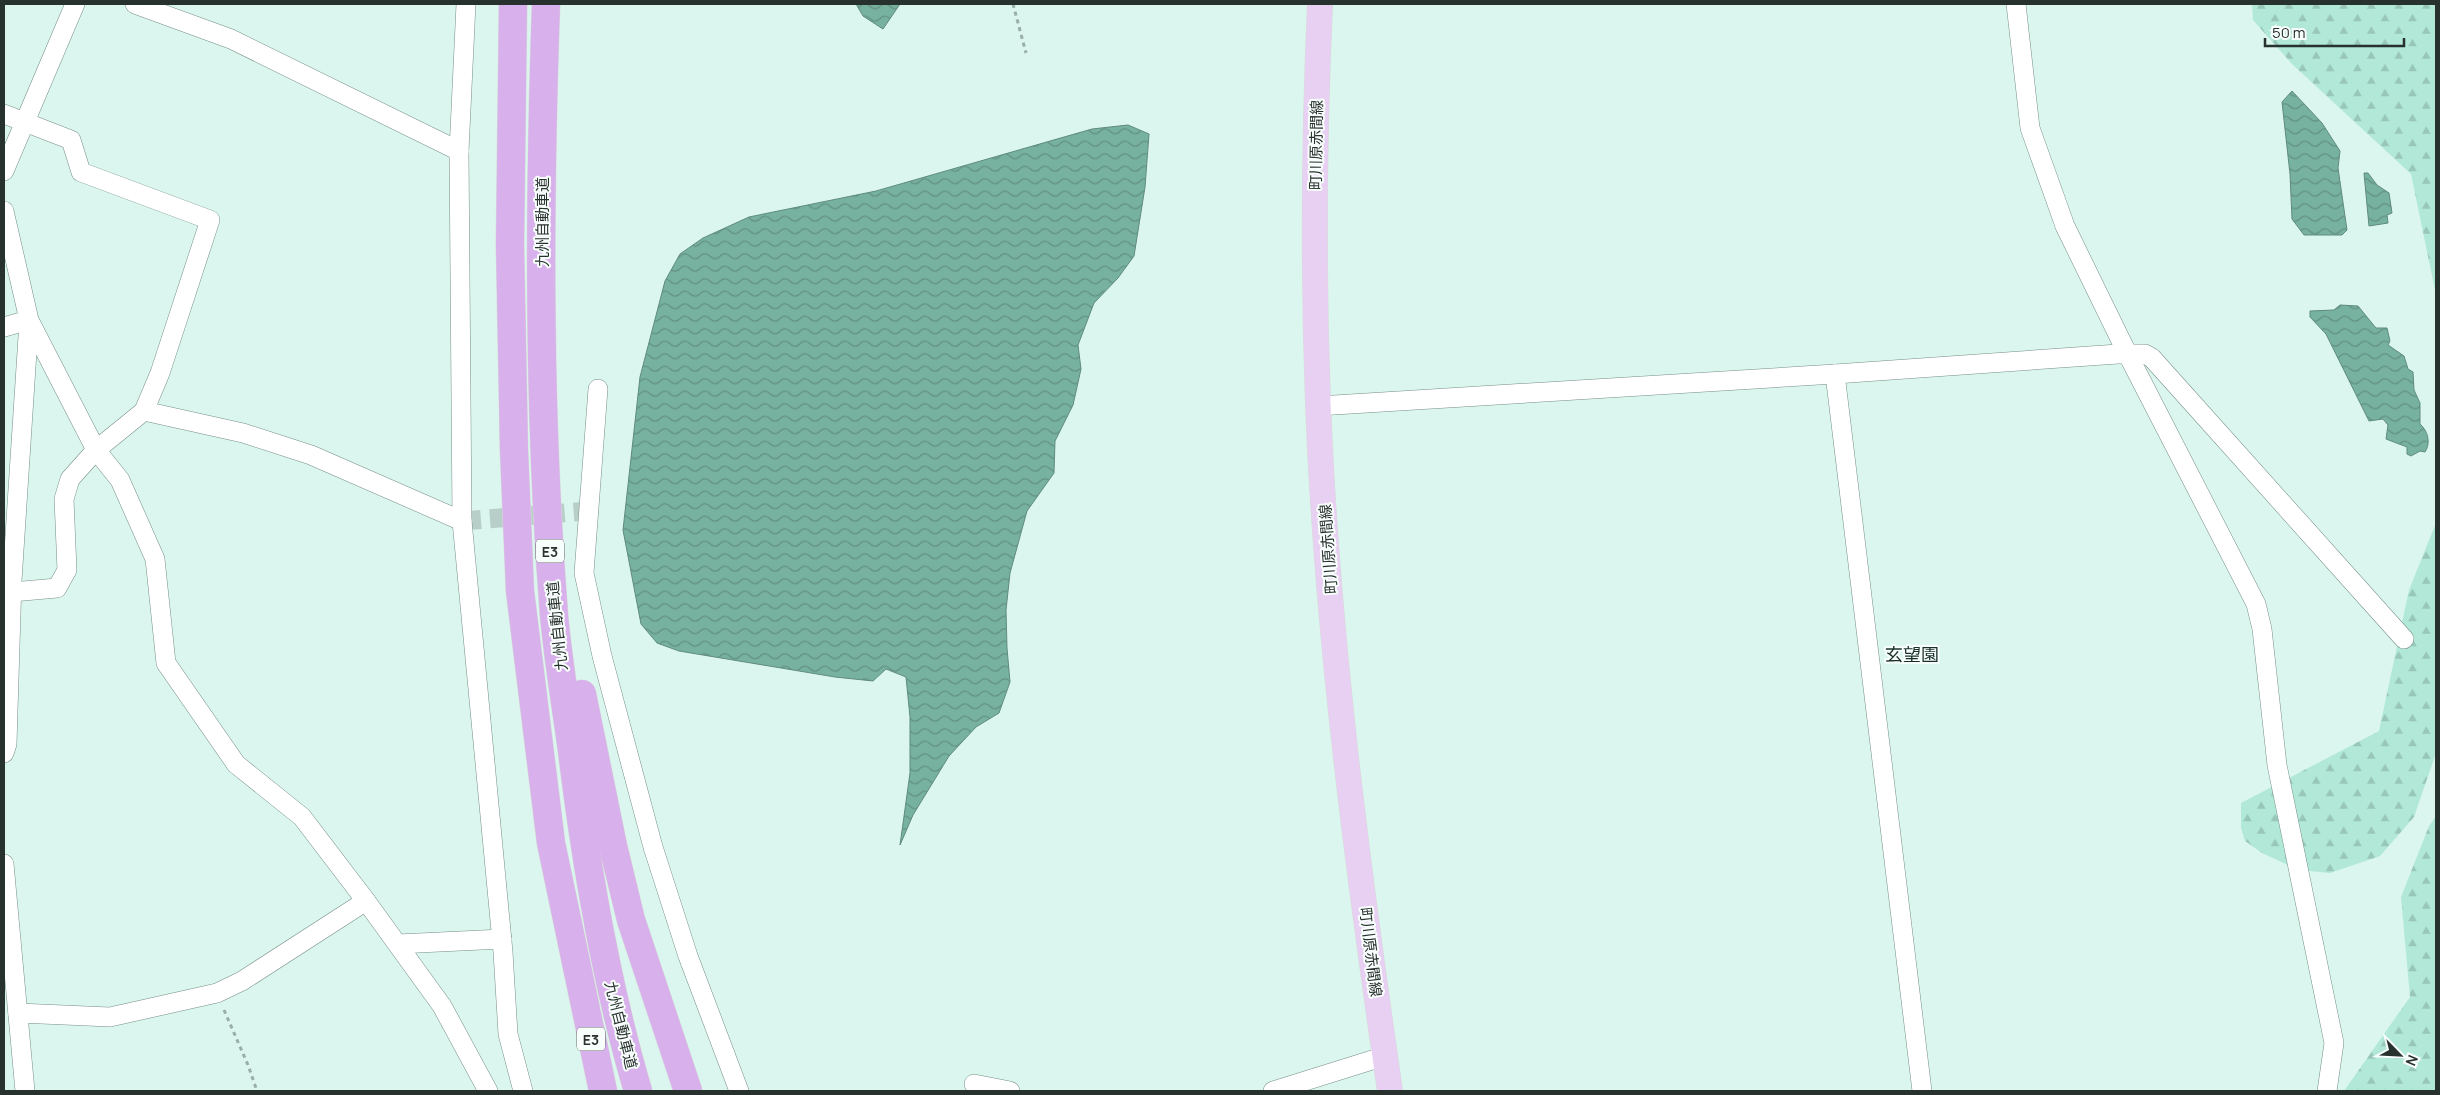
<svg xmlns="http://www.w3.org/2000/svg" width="2440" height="1095" font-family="Manrope,'Noto Sans JP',sans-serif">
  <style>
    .forest { fill: url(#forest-firs) }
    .water { fill: url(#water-waves); stroke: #5f8b7e }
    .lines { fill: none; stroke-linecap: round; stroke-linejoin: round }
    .minor-tunnel { stroke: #b7cfc8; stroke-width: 19; stroke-dasharray: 19 9; stroke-linecap: butt }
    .minor-casing { stroke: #768f87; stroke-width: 20 }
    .major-casing { stroke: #d8dad9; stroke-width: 26 }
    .highway-casing { stroke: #d8dad9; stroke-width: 29 }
    .path { stroke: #99aea8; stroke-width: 3; stroke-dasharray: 4 4; stroke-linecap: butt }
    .minor { stroke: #fff; stroke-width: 19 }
    .major { stroke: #e8d0f3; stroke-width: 25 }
    .highway { stroke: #d8b0eb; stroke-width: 28 }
    .labels { text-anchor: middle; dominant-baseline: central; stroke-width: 4; stroke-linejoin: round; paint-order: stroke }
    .shield { fill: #f8fefc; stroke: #666e6c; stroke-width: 1 }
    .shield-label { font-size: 14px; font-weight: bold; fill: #27312e }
    .street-label { font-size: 15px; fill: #27312e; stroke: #f8fefc }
    .quarter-label { font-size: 18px; fill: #192f29; stroke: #f8fefc }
  </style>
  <defs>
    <pattern id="forest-firs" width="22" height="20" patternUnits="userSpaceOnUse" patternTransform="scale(1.25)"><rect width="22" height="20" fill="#b1e8d7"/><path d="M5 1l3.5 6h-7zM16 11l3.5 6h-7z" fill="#98c7b9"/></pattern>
    <pattern id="water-waves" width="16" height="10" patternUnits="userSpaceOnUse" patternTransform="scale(1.25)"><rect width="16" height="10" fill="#77b1a0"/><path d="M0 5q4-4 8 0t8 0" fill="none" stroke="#629183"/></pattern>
  </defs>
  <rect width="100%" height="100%" fill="#dbf6ee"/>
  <g class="forest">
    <polygon points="2252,4 2436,4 2436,295 2411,174 2292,64 2253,20"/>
    <polygon points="2436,523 2436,753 2414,817 2380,856 2330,873 2299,870 2262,853 2245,841 2241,828 2241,803 2379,731 2409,590"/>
    <polygon points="2436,816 2436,1091 2344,1091 2410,997 2401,897 2429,826"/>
  </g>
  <g class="water">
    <polygon points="856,4 900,4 883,29 863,16"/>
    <polygon points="2292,91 2322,123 2340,151 2338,168 2347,230 2342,235 2304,235 2292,219 2290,174 2282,102"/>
    <polygon points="1128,125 1149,134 1145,187 1134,256 1118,278 1094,303 1078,345 1081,369 1073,405 1055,441 1054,473 1027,511 1010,573 1006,610 1007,648 1010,682 999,713 976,727 949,756 913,815 900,845 910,773 910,717 906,677 886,669 873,681 835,677 679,651 657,643 641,624 623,530 640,377 665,281 680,254 703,238 749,217 876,191 1092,129"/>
    <polygon points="2364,173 2368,173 2377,185 2389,193 2392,213 2387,215 2388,223 2369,226"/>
    <path d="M2340,305L2358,306L2376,328H2387L2390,341L2388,345L2404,356L2408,369L2413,372L2414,390L2420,403V424C2428,431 2431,443 2425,452L2420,451L2411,456L2407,454V447L2386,439L2388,425L2383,419L2369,421L2326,334L2310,317V311L2334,310Z"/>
  </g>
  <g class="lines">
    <polyline class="minor-tunnel" points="462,521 588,511"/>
    <g class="minor-casing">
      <g id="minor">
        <polyline points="135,4 231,39 459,151"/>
        <polyline points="466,4 459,151 462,521 503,952 508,1034 523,1091"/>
        <polyline points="2016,4 2030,128 2065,226 2127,353 2256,604 2262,629 2277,765 2334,1043 2327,1091"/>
        <polyline points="4,114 71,140 81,172 210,220 160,373 144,411"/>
        <polyline points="4,171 75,4"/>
        <polyline points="4,211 29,320 96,450 120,480 155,559 166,663 236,764 302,817 366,901 442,1006 488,1091"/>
        <polyline points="4,327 29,320"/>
        <polyline points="1835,374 1922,1091"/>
        <polyline points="598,389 584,573 602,656 653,847 688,956 739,1091"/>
        <polyline points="1318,406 1835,374 2118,354 2145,354 2152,358 2404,639"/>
        <polyline points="12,592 57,588 67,570 64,499 70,479 96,450 144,411 243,433 311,455 462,521"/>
        <polyline points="4,753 7,744 12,581 29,321"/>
        <polyline points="4,864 25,1091"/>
        <polyline points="398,944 502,939"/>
        <polyline points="18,1013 110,1017 217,993 242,981 366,901"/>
        <polyline points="974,1084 1010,1091"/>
        <polyline points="1273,1091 1385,1056"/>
      </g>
    </g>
    <g class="major-casing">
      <path id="major" d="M1320,4C1314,137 1313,271 1318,404C1327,634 1357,864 1390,1091"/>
    </g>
    <g class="highway-casing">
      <g id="highway">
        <polyline points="513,4 510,245 514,450 520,591 551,843 603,1091"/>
        <path d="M546,4C539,207 538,412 554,615C558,660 566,706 572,751C586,866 605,980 638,1091"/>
        <polyline points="582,694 613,846 631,920 688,1091"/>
      </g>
    </g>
    <g class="path">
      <polyline points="1013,4 1026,53"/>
      <polyline points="224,1010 248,1065 257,1091"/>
    </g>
    <use href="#minor" class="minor"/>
    <use href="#major" class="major"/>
    <use href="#highway" class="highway"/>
  </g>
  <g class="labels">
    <g class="shield">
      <rect x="536" y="539.5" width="28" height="23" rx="4"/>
      <rect x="577" y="1027.5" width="28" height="23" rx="4"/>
    </g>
    <g class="shield-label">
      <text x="550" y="551">E3</text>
      <text x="591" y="1039">E3</text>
    </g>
    <g class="street-label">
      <text transform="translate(1316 145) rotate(-89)">町川原赤間線</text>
      <text transform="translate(542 222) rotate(-90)">九州自動車道</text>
      <text transform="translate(1328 549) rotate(-94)">町川原赤間線</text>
      <text transform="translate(557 626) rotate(-96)">九州自動車道</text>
      <text transform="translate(1371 952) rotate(83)">町川原赤間線</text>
      <text transform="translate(621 1025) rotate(76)">九州自動車道</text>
    </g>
    <g class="quarter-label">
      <text x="1912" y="654">玄望園</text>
    </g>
  </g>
  <rect width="2440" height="1095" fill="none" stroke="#27312e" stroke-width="10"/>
  <g transform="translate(2400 1055) rotate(114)" stroke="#f8fefc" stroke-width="4" paint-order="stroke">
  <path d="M0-4L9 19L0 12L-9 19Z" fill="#27312e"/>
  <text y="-8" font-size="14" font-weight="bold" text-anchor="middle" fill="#27312e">N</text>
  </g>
  <path d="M2265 38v8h139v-8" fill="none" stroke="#27312e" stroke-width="2.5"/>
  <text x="2272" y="38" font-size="15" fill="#27312e" stroke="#f8fefc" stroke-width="4" paint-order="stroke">50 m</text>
</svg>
